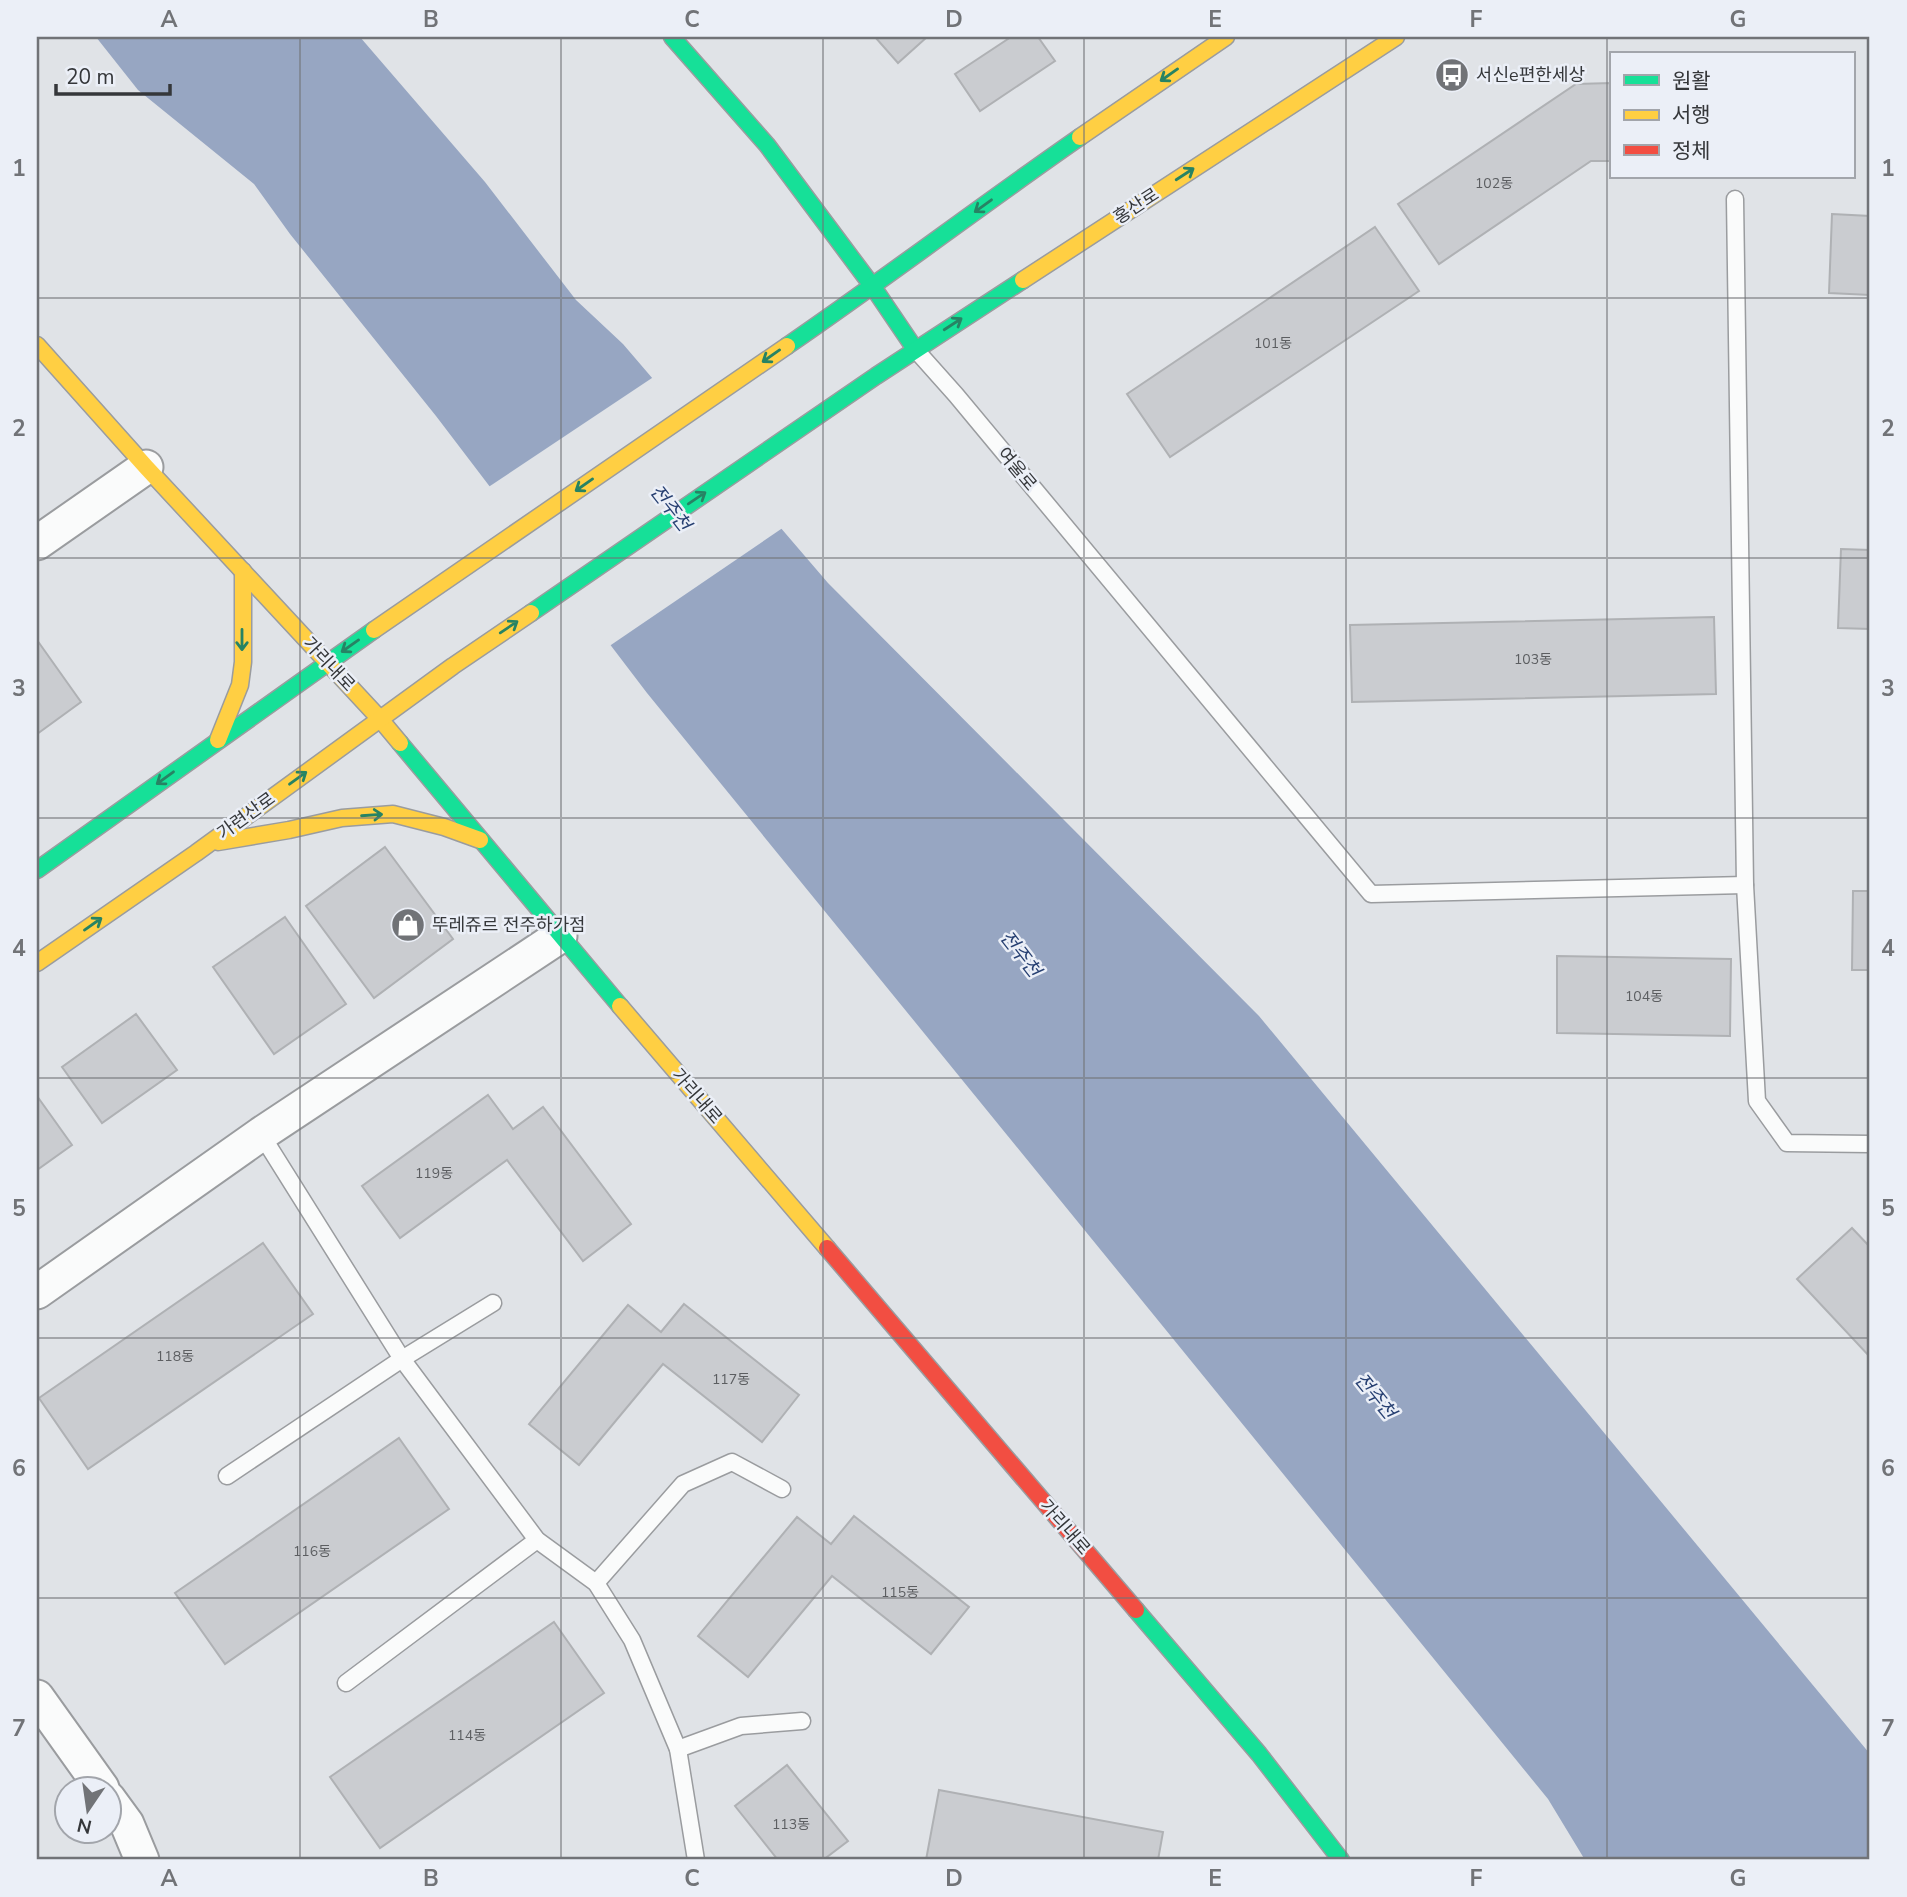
<svg xmlns="http://www.w3.org/2000/svg" width="1907" height="1897" font-family="'Nunito Sans','Noto Sans KR',sans-serif">
  <style>
    .water { fill: #97a6c2 }
    .pier { fill: #e0e3e7 }
    .building { fill: #caccd0; stroke: #afb1b4; stroke-width: 2 }
    .lines { fill: none; stroke-linecap: round; stroke-linejoin: round }
    .lane-casing { stroke: #9a9c9f; stroke-width: 19 }
    .street-casing { stroke: #9a9c9f; stroke-width: 37 }
    .fast-casing { stroke: #9a9c9f; stroke-width: 19 }
    .slow-casing { stroke: #9a9c9f; stroke-width: 19 }
    .jam-casing { stroke: #9a9c9f; stroke-width: 19 }
    .lane { stroke: #fafbfb; stroke-width: 16 }
    .street { stroke: #fafbfb; stroke-width: 33 }
    .fast { stroke: #16e098; stroke-width: 16 }
    .slow { stroke: #ffcf43; stroke-width: 16 }
    .jam { stroke: #f24e42; stroke-width: 16 }
    .oneway { stroke: #278364 }
    .grid { fill: none; stroke: #717377; stroke-width: 2; stroke-opacity: 0.55 }
    .labels { text-anchor: middle; dominant-baseline: central; stroke-width: 5; stroke-linejoin: round; paint-order: stroke }
    .number-label { font-size: 14px; fill: #5c5e61 }
    .poi-label { font-size: 18px; fill: #35373a; stroke: #ebeff7; text-anchor: start }
    .street-label { font-size: 18px; fill: #35373a; stroke: #ebeff7 }
    .water-label { font-size: 19px; font-style: italic; fill: #274072; stroke: #ebeff7 }
    .neatline { fill: none; stroke: #717377; stroke-width: 2.5 }
    .grid-label { font-size: 23px; text-anchor: middle; font-weight: bold; fill: #717377 }
  </style>
  <rect width="100%" height="100%" fill="#e0e3e7"/>
  <polygon class="water" points="96,37 360,37 485,182 576,300 623,344 828,583 1259,1016 1870,1754 1870,1860 1585,1860 1548,1799 647,693 436,416 290,234 254,184 138,90"/>
  <polygon class="pier" points="655,376 784,527 608,647 487,488"/>
  <g class="building">
    <polygon points="875,37 927,37 898,63"/>
    <polygon points="1011,37 1038,37 1055,61 980,111 955,74"/>
    <polygon points="1611,83 1611,161 1591,161 1439,264 1398,204 1576,84"/>
    <polygon points="1832,214 1870,216 1870,295 1829,293"/>
    <polygon points="1375,227 1419,291 1170,457 1127,394"/>
    <polygon points="1841,549 1870,550 1870,629 1838,628"/>
    <polygon points="1714,617 1716,694 1352,702 1350,625"/>
    <polygon points="37,640 81,702 37,734"/>
    <polygon points="385,847 453,939 374,998 306,906"/>
    <polygon points="1853,891 1870,891 1870,970 1852,970"/>
    <polygon points="285,917 346,1004 274,1054 213,967"/>
    <polygon points="1557,956 1731,959 1730,1036 1557,1033"/>
    <polygon points="136,1014 177,1070 102,1123 62,1067"/>
    <polygon points="488,1095 513,1129 543,1107 631,1224 583,1261 507,1160 400,1238 362,1186"/>
    <polygon points="37,1096 72,1145 37,1170"/>
    <polygon points="1852,1228 1870,1247 1870,1357 1797,1279"/>
    <polygon points="263,1243 313,1314 88,1469 39,1398"/>
    <polygon points="684,1304 799,1395 762,1442 663,1364 579,1465 529,1424 628,1305 661,1332"/>
    <polygon points="399,1438 449,1509 225,1664 175,1593"/>
    <polygon points="854,1516 969,1607 931,1654 832,1576 748,1677 698,1636 797,1517 831,1544"/>
    <polygon points="554,1622 604,1693 380,1848 330,1777"/>
    <polygon points="787,1765 848,1841 823,1860 778,1860 735,1806"/>
    <polygon points="939,1790 1163,1832 1158,1860 926,1860"/>
  </g>
  <g class="lines">
    <g class="lane-casing">
      <g id="lane">
        <polyline points="1735,199 1745,885 1757,1101 1787,1143 1870,1144"/>
        <polyline points="915,349 956,395 1371,894 1745,885"/>
        <polyline points="261,1134 402,1359 537,1540 596,1583 632,1640 678,1749 696,1860"/>
        <polyline points="227,1476 402,1359 493,1303"/>
        <polyline points="596,1583 683,1484 732,1462 782,1489"/>
        <polyline points="346,1683 537,1540"/>
        <polyline points="678,1749 741,1726 802,1721"/>
      </g>
    </g>
    <g class="street-casing">
      <g id="street">
        <polyline points="37,543 146,467"/>
        <polyline points="37,1292 261,1134 560,936"/>
        <polyline points="37,1697 102,1788"/>
        <polyline points="108,1798 127,1824 142,1860"/>
      </g>
    </g>
    <g class="fast-casing">
      <g id="fast">
        <polyline points="672,37 767,145 873,287 915,349"/>
        <path d="M787,346C886,278 982,205 1080,137"/>
        <polyline points="531,613 876,376 1023,280"/>
        <polyline points="400,743 620,1006"/>
        <polyline points="37,870 374,630"/>
        <polyline points="1136,1610 1259,1754 1341,1860"/>
      </g>
    </g>
    <g class="slow-casing">
      <g id="slow">
        <polyline points="1080,137 1226,37"/>
        <polyline points="1023,280 1396,37"/>
        <polyline points="37,345 146,467 380,719 400,743"/>
        <polyline points="374,630 787,346"/>
        <polyline points="218,740 240,685 243,662 243,571"/>
        <polyline points="218,842 289,830 342,818 393,814 444,827 480,840"/>
        <polyline points="37,963 196,853 453,666 531,613"/>
        <polyline points="620,1006 827,1248"/>
      </g>
    </g>
    <g class="jam-casing">
      <polyline id="jam" points="827,1248 1136,1610"/>
    </g>
    <use href="#lane" class="lane"/>
    <use href="#street" class="street"/>
    <use href="#fast" class="fast"/>
    <use href="#slow" class="slow"/>
    <use href="#jam" class="jam"/>
  </g>
  <defs><path id="oneway-shaft" d="M-6 0H5M1.5-3L5.5 0L1.5 3" fill="none" stroke-width="1.6" stroke-linecap="round" stroke-linejoin="round" transform="scale(1.75)"/></defs>
  <g class="oneway">
    <use href="#oneway-shaft" transform="translate(1169 75) rotate(145)"/>
    <use href="#oneway-shaft" transform="translate(1185 174) rotate(-33)"/>
    <use href="#oneway-shaft" transform="translate(983 206) rotate(144)"/>
    <use href="#oneway-shaft" transform="translate(953 324) rotate(-33)"/>
    <use href="#oneway-shaft" transform="translate(771 356) rotate(145)"/>
    <use href="#oneway-shaft" transform="translate(584 485) rotate(145)"/>
    <use href="#oneway-shaft" transform="translate(697 498) rotate(-34)"/>
    <use href="#oneway-shaft" transform="translate(509 627) rotate(-34)"/>
    <use href="#oneway-shaft" transform="translate(242 640) rotate(90)"/>
    <use href="#oneway-shaft" transform="translate(350 646) rotate(145)"/>
    <use href="#oneway-shaft" transform="translate(165 778) rotate(144)"/>
    <use href="#oneway-shaft" transform="translate(298 778) rotate(-36)"/>
    <use href="#oneway-shaft" transform="translate(372 815) rotate(-4)"/>
    <use href="#oneway-shaft" transform="translate(93 924) rotate(-35)"/>
  </g>
  <path class="grid" d="M300,37V1860M561,37V1860M823,37V1860M1084,37V1860M1346,37V1860M1607,37V1860M37,298H1870M37,558H1870M37,818H1870M37,1078H1870M37,1338H1870M37,1598H1870"/>
  <defs>
    <g id="bus-disc" transform="scale(1.75)"><circle r="9.5" fill="#717377" stroke="#ebeff7"/><path d="M-5-6H5V4H4V6H2V4H-2V6H-4V4H-5ZM-3.5-4V0h7V-4ZM-3.5 1.2v1.5H-2V1.2ZM2 1.2v1.5H3.5V1.2Z" fill="#fff"/></g>
    <g id="shop-disc" transform="scale(1.75)"><circle r="9.5" fill="#717377" stroke="#ebeff7"/><path d="M-5-2.5h2.3a2.7 3.5 0 0 1 5.4 0H5L5.5 6h-11ZM-1.5-2.5h3a1.5 2.3 0 0 0-3 0Z" fill="#fff"/></g>
  </defs>
  <g fill-rule="evenodd">
    <use href="#bus-disc" x="1452" y="75"/>
    <use href="#shop-disc" x="408" y="925"/>
  </g>
  <g class="labels">
    <g class="number-label">
      <text x="1494" y="183">102동</text>
      <text x="1273" y="343">101동</text>
      <text x="1533" y="659">103동</text>
      <text x="1644" y="996">104동</text>
      <text x="434" y="1173">119동</text>
      <text x="175" y="1356">118동</text>
      <text x="731" y="1379">117동</text>
      <text x="312" y="1551">116동</text>
      <text x="900" y="1592">115동</text>
      <text x="467" y="1735">114동</text>
      <text x="791" y="1824">113동</text>
    </g>
    <g class="poi-label">
      <text x="1476" y="75">서신e편한세상</text>
      <text x="432" y="925">뚜레쥬르 전주하가점</text>
    </g>
    <g class="street-label">
      <text transform="translate(1136 206) rotate(-33)">홍산로</text>
      <text transform="translate(1017 469) rotate(50)">여울로</text>
      <text transform="translate(329 664) rotate(47)">가리내로</text>
      <text transform="translate(246 816) rotate(-36)">가련산로</text>
      <text transform="translate(697 1096) rotate(49)">가리내로</text>
      <text transform="translate(1065 1527) rotate(49)">가리내로</text>
    </g>
    <g class="water-label">
      <text transform="translate(670 508) rotate(52)">전주천</text>
      <text transform="translate(1020 954) rotate(52)">전주천</text>
      <text transform="translate(1375 1396) rotate(51)">전주천</text>
    </g>
  </g>
  <rect width="1907" height="1897" fill="none" stroke="#ebeff7" stroke-width="77"/>
  <rect x="1610" y="52" width="245" height="126" fill="#ebeff7" stroke="#a2a5ab" stroke-width="2"/>
  <rect x="1624" y="75" width="35" height="10" fill="#16e098" stroke="#a2a5ab" stroke-width="2"/>
  <text x="1672" y="88" font-size="21" fill="#35373a">원활</text>
  <rect x="1624" y="110" width="35" height="10" fill="#ffcf43" stroke="#a2a5ab" stroke-width="2"/>
  <text x="1672" y="122" font-size="21" fill="#35373a">서행</text>
  <rect x="1624" y="145" width="35" height="10" fill="#f24e42" stroke="#a2a5ab" stroke-width="2"/>
  <text x="1672" y="158" font-size="21" fill="#35373a">정체</text>
  <g transform="translate(88 1810) rotate(193)"><circle r="33" fill="#ebeff7" stroke="#a2a5ab" stroke-width="2"/>
  <path d="M0-5L12 26L0 18L-12 26Z" fill="#717377"/>
  <text y="-10" font-size="19" font-weight="bold" text-anchor="middle" fill="#35373a">N</text>
  </g>
  <path d="M56 84v10h114v-10" fill="none" stroke="#35373a" stroke-width="3.5"/>
  <text x="66" y="84" font-size="21" fill="#35373a" stroke="#ebeff7" stroke-width="5" paint-order="stroke">20 m</text>
  <rect x="38" y="38" width="1830" height="1820" class="neatline"/>
  <g class="grid-label">
    <text x="169" y="27">A</text>
    <text x="431" y="27">B</text>
    <text x="692" y="27">C</text>
    <text x="954" y="27">D</text>
    <text x="1215" y="27">E</text>
    <text x="1476" y="27">F</text>
    <text x="1738" y="27">G</text>
    <text x="19" y="176">1</text>
    <text x="1888" y="176">1</text>
    <text x="19" y="436">2</text>
    <text x="1888" y="436">2</text>
    <text x="19" y="696">3</text>
    <text x="1888" y="696">3</text>
    <text x="19" y="956">4</text>
    <text x="1888" y="956">4</text>
    <text x="19" y="1216">5</text>
    <text x="1888" y="1216">5</text>
    <text x="19" y="1476">6</text>
    <text x="1888" y="1476">6</text>
    <text x="19" y="1736">7</text>
    <text x="1888" y="1736">7</text>
    <text x="169" y="1886">A</text>
    <text x="431" y="1886">B</text>
    <text x="692" y="1886">C</text>
    <text x="954" y="1886">D</text>
    <text x="1215" y="1886">E</text>
    <text x="1476" y="1886">F</text>
    <text x="1738" y="1886">G</text>
  </g>
</svg>
